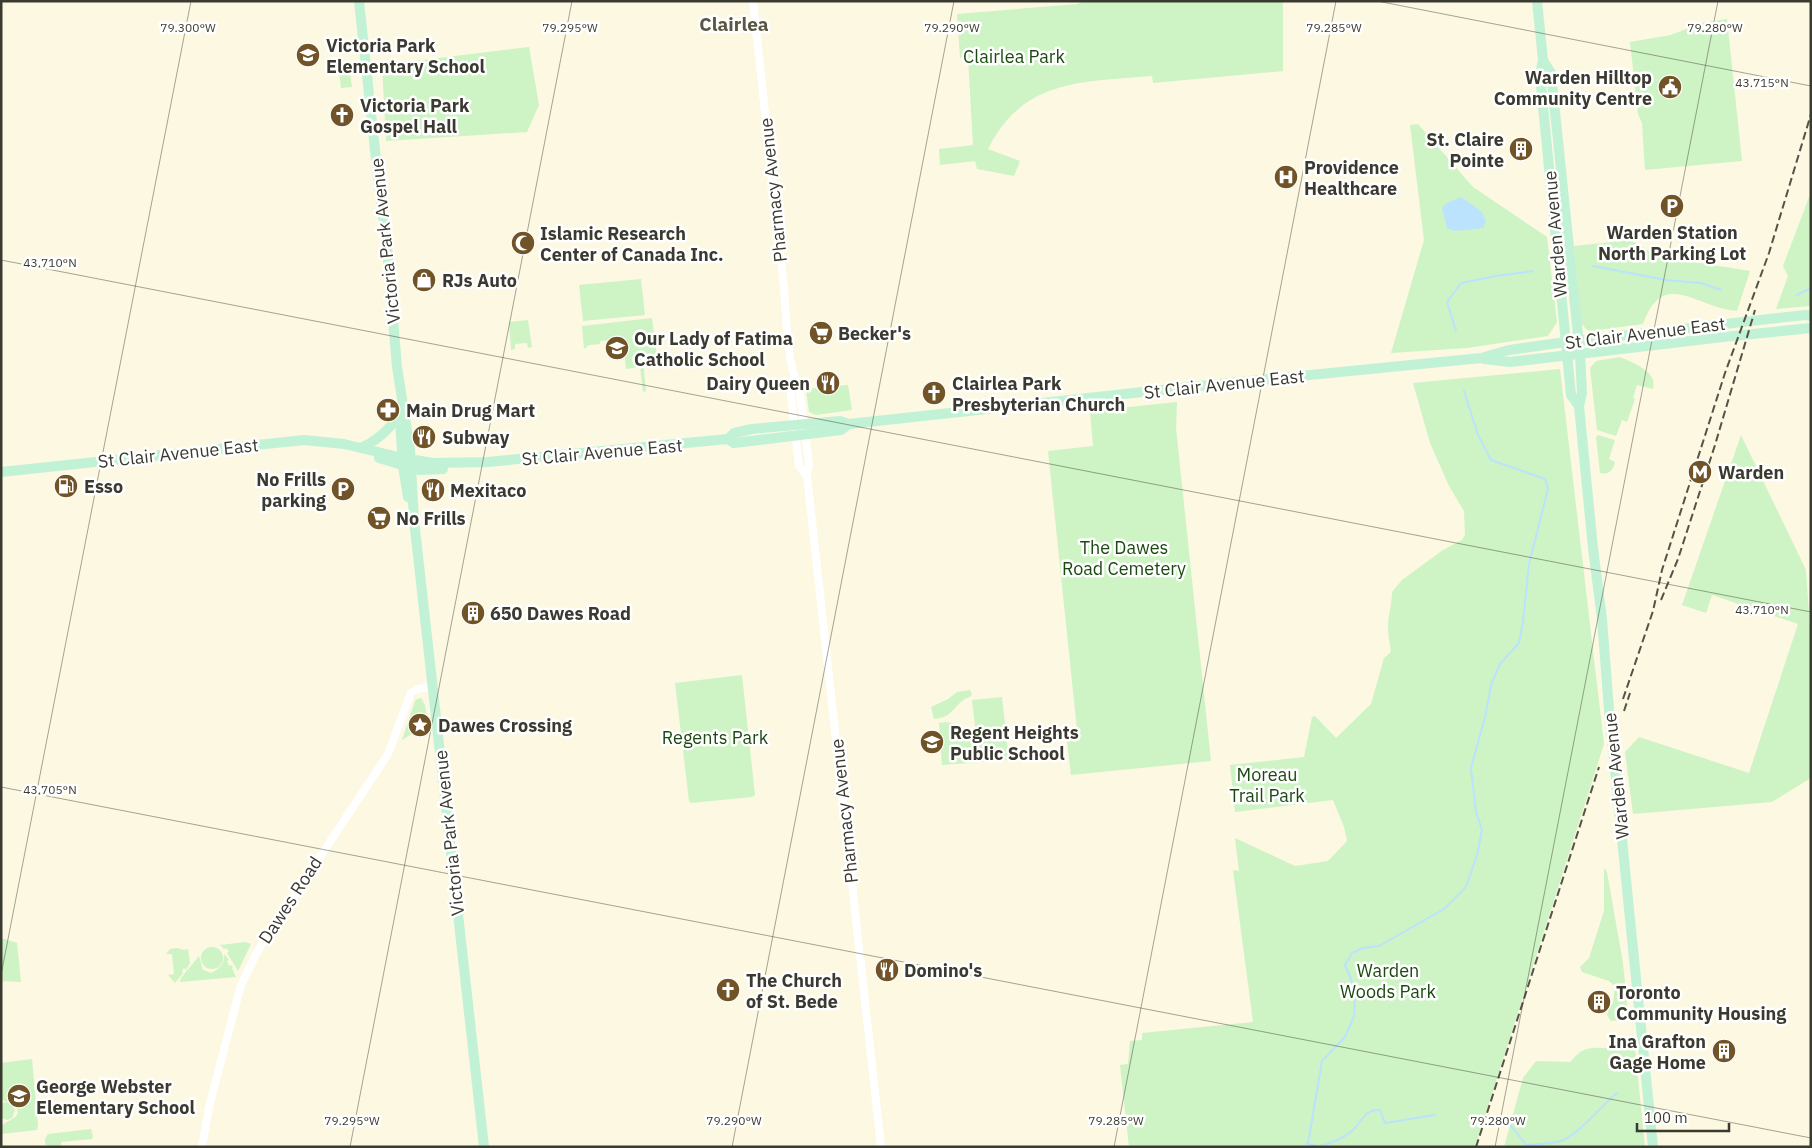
<svg xmlns="http://www.w3.org/2000/svg" width="1812" height="1148" font-family="'IBM Plex Sans',sans-serif">
  <style>
    .green { fill: #cef3c5 }
    .water { fill: #bbe3fe }
    .lines { fill: none; stroke-linecap: round; stroke-linejoin: round }
    .stream { stroke: #bbe3fe; stroke-width: 2 }
    .minor { stroke: #fff; stroke-width: 8 }
    .major { stroke: #c2f2d5; stroke-width: 10 }
    .rail { stroke: #545348; stroke-width: 2; stroke-dasharray: 8 4; stroke-linecap: butt }
    .ticks { fill: none; stroke: #3b3a31; stroke-width: 1; stroke-opacity: 0.45 }
    .labels { text-anchor: middle; dominant-baseline: central; stroke-width: 5; stroke-linejoin: round; paint-order: stroke }
    .poi-label { font-size: 18px; font-weight: bold; fill: #3b3a31; stroke: #fff; text-anchor: start }
    .park-label { font-size: 18px; fill: #1c4911; stroke: #fff }
    .street-label { font-size: 18px; fill: #3b3a31; stroke: #fff }
    .neighbourhood-label { font-size: 19px; font-weight: bold; fill: #595643; stroke: #fff }
    .ticks-label { font-size: 12px; text-anchor: middle; fill: #3b3a31; stroke: #fff; stroke-width: 5; stroke-linejoin: round; paint-order: stroke }
  </style>
  <rect width="100%" height="100%" fill="#fcf8e2"/>
  <g class="green">
    <path d="M1085,1H1283V71L1153,83L1152,76C1084,82 1023,78 988,149L1020,161L1014,176L977,169L975,161L940,165L939,149L973,145L968,58H960L957,14L1077,4Z"/>
    <polygon points="1727,19 1742,161 1645,170 1642,123 1638,114 1630,42 1671,35 1701,23"/>
    <polygon points="529,47 539,105 527,132 386,141 382,65"/>
    <polygon points="339,71 345,71 350,73 352,87 341,88"/>
    <polygon points="1418,124 1473,187 1547,237 1557,322 1548,336 1467,348 1391,353 1424,240 1410,125"/>
    <polygon points="1811,192 1811,306 1776,309 1788,276 1783,266"/>
    <path d="M1631,240L1657,256L1750,271L1737,311C1730,310 1723,309 1717,307C1683,296 1660,278 1643,324L1591,331L1587,330L1581,323L1574,246Z"/>
    <polygon points="641,279 645,315 583,321 579,285"/>
    <polygon points="652,318 657,357 643,359 646,391 643,392 640,367 626,369 623,339 600,341 600,344 589,345 584,349 582,326"/>
    <polygon points="528,320 532,347 528,348 527,343 515,344 515,349 511,350 509,322"/>
    <path d="M1620,357C1633,363 1658,371 1653,389L1637,385L1633,398L1635,399L1627,422L1622,420L1616,436L1597,430L1590,368L1596,361Z"/>
    <path d="M1560,369L1604,744L1475,1147H1129L1120,1065L1128,1064L1130,1041L1142,1040V1033L1253,1022L1233,870L1239,871L1235,838L1295,866L1328,861L1347,841L1344,827L1333,800L1235,812L1230,765L1304,757L1312,717L1315,716L1336,738L1371,704L1384,658L1391,652C1390,644 1388,636 1388,628C1388,615 1392,604 1392,592L1402,580L1443,550L1462,540L1465,535L1464,511L1449,486L1430,443L1413,383Z"/>
    <polygon points="848,385 852,410 816,415 809,412 806,389"/>
    <polygon points="1177,402 1176,428 1211,761 1071,775 1067,741 1078,739 1048,451 1093,446 1090,411"/>
    <path d="M1598,435L1615,440L1609,459L1615,462C1613,470 1610,475 1600,473L1596,437Z"/>
    <polygon points="1741,435 1806,570 1811,643 1811,778 1772,802 1633,814 1625,752 1639,737 1749,773 1798,624 1712,595 1706,613 1682,605"/>
    <polygon points="742,675 755,795 752,797 691,803 689,801 675,683"/>
    <path d="M970,690L972,695C970,697 967,698 965,699C950,709 955,716 934,719L931,707L948,699L957,692Z"/>
    <path d="M1002,697L1009,760L942,765L939,723C952,720 966,727 976,735L972,700Z"/>
    <polygon points="421,698 425,705 428,724 402,740 415,701 417,699"/>
    <polygon points="1604,868 1607,872 1623,963 1628,1013 1628,1019 1611,1021 1607,1015 1609,1008 1613,1003 1615,986 1609,981 1582,972 1580,967 1589,958 1604,911"/>
    <polygon points="1,938 17,943 21,982 1,981"/>
    <polygon points="246,942 251,944 238,971 227,953 229,951 226,948 224,949 220,945"/>
    <circle cx="212" cy="958" r="11"/>
    <polygon points="177,948 184,950 188,949 190,963 186,970 184,968 182,971 183,973 175,983 168,975 174,974 172,954 166,954 170,949"/>
    <path d="M224,954L229,960L227,961L229,966L232,965L233,967L232,968L236,977L180,982L181,978L199,956L203,970L211,973C220,969 225,963 224,954Z"/>
    <path d="M1635,1047L1645,1147H1504L1523,1078L1536,1061L1570,1062C1574,1058 1578,1053 1582,1051C1595,1043 1620,1053 1635,1047Z"/>
    <path d="M32,1059L38,1125L37,1130L1,1134L2,1125C11,1119 26,1116 12,1103L1,1100V1063Z"/>
    <polygon points="5,1102 11,1103 15,1110 12,1118 7,1120 1,1118 1,1104"/>
    <polygon points="91,1129 93,1137 92,1139 61,1142 61,1146 49,1147 45,1144 45,1139 48,1134"/>
  </g>
  <polygon class="water" points="1461,197 1482,212 1486,221 1483,228 1455,231 1447,228 1442,208 1447,203"/>
  <g class="lines">
    <g class="stream">
      <polyline points="1593,266 1666,280 1701,283 1721,290"/>
      <polyline points="1797,295 1811,288"/>
      <polyline points="1456,331 1447,302 1461,283 1496,276 1533,271"/>
      <path d="M1508,1122L1526,1145C1538,1144 1550,1144 1561,1141C1577,1136 1602,1105 1617,1093"/>
      <path d="M1307,1144C1310,1144 1315,1146 1319,1146C1328,1145 1345,1137 1352,1131C1362,1122 1364,1109 1380,1110L1385,1123L1435,1115"/>
      <polyline points="1306,1147 1309,1138 1322,1061 1345,1037 1354,1016 1355,989 1345,965 1352,953 1363,948 1379,946 1444,909 1466,887 1477,855 1482,830 1476,812 1471,768 1486,713 1491,685 1500,664 1519,643 1523,622 1529,564 1548,489 1545,479 1491,460 1478,435 1464,391"/>
    </g>
    <g class="minor">
      <path d="M753,1C763,97 774,193 784,289C786,313 787,368 799,386L809,464L807,476L881,1147"/>
      <polyline points="794,378 790,387 799,466 807,476"/>
      <polyline points="202,1147 209,1107 238,996 242,983 257,952 388,754 411,693 417,689 433,687"/>
    </g>
    <g class="major">
      <polyline points="359,1 378,178 387,248 397,367 410,450 414,520 484,1147"/>
      <polyline points="1537,1 1543,60 1540,75 1571,395 1579,406"/>
      <polyline points="1543,60 1551,73 1580,354 1582,393 1579,406 1593,548 1602,619 1609,710 1653,1147"/>
      <polyline points="1484,359 1510,362 1723,337 1811,328"/>
      <polyline points="400,420 403,466 408,497"/>
      <polyline points="728,439 734,433 752,429 840,421 849,424 1189,387 1481,358 1509,350 1566,342 1805,315 1811,316"/>
      <path d="M363,447C379,439 391,429 400,412"/>
      <polyline points="379,458 419,470 443,469"/>
      <polyline points="1,472 304,440 344,444 403,458 433,463 488,462 728,439 734,443 841,430 849,424"/>
    </g>
    <g class="rail">
      <polyline points="1661,600 1678,559 1715,445 1755,310"/>
      <polyline points="1623,699 1653,611 1662,570 1725,373 1769,253 1811,114"/>
      <polyline points="1624,711 1630,693"/>
      <polyline points="1476,1147 1599,767"/>
    </g>
  </g>
  <path class="ticks" d="M1377,1L1811,86M1,260L1811,612M1,787L1811,1138M1,975L191,1M350,1147L572,1M732,1147L954,1M1114,1147L1336,1M1495,1147L1718,1"/>
  <defs>
    <g id="school-disc" transform="scale(1.25)"><circle r="9.5" fill="#715328" stroke="#fff"/><path d="M0-5L7-2L0 1L-7-2ZM-4 1L0 2.5L4 1V4Q0 6-4 4Z" fill="#fff"/></g>
    <g id="civic-disc" transform="scale(1.25)"><circle r="9.5" fill="#715328" stroke="#fff"/><path d="M-.6-6.5H3V-4.5H.6V-3L4-1V1h2V6H-6V1h2V-1L-.6-3ZM-1.2 2.5V6h2.4V2.5Z" fill="#fff"/></g>
    <g id="church-disc" transform="scale(1.25)"><circle r="9.5" fill="#715328" stroke="#fff"/><path d="M-1.2-6h2.4v3.5h3.3v2.4h-3.3V6h-2.4V-.1h-3.3v-2.4h3.3Z" fill="#fff"/></g>
    <g id="building-disc" transform="scale(1.25)"><circle r="9.5" fill="#715328" stroke="#fff"/><path d="M-4-6H4V6H1V3H-1V6H-4ZM-2.5-4.3h1.7v1.8h-1.7ZM.8-4.3h1.7v1.8H.8ZM-2.5-1h1.7V.8h-1.7ZM.8-1h1.7V.8H.8Z" fill="#fff"/></g>
    <g id="hospital-disc" transform="scale(1.25)"><circle r="9.5" fill="#715328" stroke="#fff"/><path d="M-5-5h3v3.5h4V-5h3V5h-3V1.5h-4V5h-3Z" fill="#fff"/></g>
    <g id="parking-disc" transform="scale(1.25)"><circle r="9.5" fill="#715328" stroke="#fff"/><path d="M-3.5-5.5H1a3.5 3.5 0 0 1 0 7H-1V5.5H-3.5ZM-1-3.4V-.6H.8a1.4 1.4 0 0 0 0-2.8Z" fill="#fff"/></g>
    <g id="mosque-disc" transform="scale(1.25)"><circle r="9.5" fill="#715328" stroke="#fff"/><path d="M3.5-4.9A6 6 0 1 0 3.5 4.9A5 5 0 1 1 3.5-4.9Z" fill="#fff"/></g>
    <g id="shop-disc" transform="scale(1.25)"><circle r="9.5" fill="#715328" stroke="#fff"/><path d="M-5-2.5h2.3a2.7 3.5 0 0 1 5.4 0H5L5.5 6h-11ZM-1.5-2.5h3a1.5 2.3 0 0 0-3 0Z" fill="#fff"/></g>
    <g id="supermarket-disc" transform="scale(1.25)"><circle r="9.5" fill="#715328" stroke="#fff"/><path d="M-6-5.5h2.5l.6 2H6L4.5 2H-2.5L-4.4-4H-6ZM-1.5 3.2a1.3 1.3 0 1 0 .1 0ZM3 3.2a1.3 1.3 0 1 0 .1 0Z" fill="#fff"/></g>
    <g id="restaurant-disc" transform="scale(1.25)"><circle r="9.5" fill="#715328" stroke="#fff"/><path d="M-5-6h1v4h1v-4h1v4h1v-4h1v5L-1.5 .5V6h-2V.5L-5-1ZM5-6V6H3V1.5H1.5Q1.5-4 5-6Z" fill="#fff"/></g>
    <g id="pharmacy-disc" transform="scale(1.25)"><circle r="9.5" fill="#715328" stroke="#fff"/><path d="M-2-6h4v4h4v4h-4v4h-4v-4h-4v-4h4Z" fill="#fff"/></g>
    <g id="metro-disc" transform="scale(1.25)"><circle r="9.5" fill="#715328" stroke="#fff"/><path d="M-5.5 5V-5H-3L0 0L3-5H5.5V5H3V-.5L0 4L-3-.5V5Z" fill="#fff"/></g>
    <g id="fuel-disc" transform="scale(1.25)"><circle r="9.5" fill="#715328" stroke="#fff"/><path d="M-5.5-6h7V0h2V4h1.3V-2.5L3-4.5l.8-.8L6-3V5H2.5V1h-1V6h-7ZM-4.2-4.7v3.2H.2V-4.7Z" fill="#fff"/></g>
    <g id="sight-disc" transform="scale(1.25)"><circle r="9.5" fill="#715328" stroke="#fff"/><path d="M0-6L1.8-2.2L6-1.7L2.9 1.2L3.7 5.4L0 3.3L-3.7 5.4L-2.9 1.2L-6-1.7L-1.8-2.2Z" fill="#fff"/></g>
  </defs>
  <g fill-rule="evenodd">
    <use href="#school-disc" x="308" y="55"/>
    <use href="#civic-disc" x="1670" y="87"/>
    <use href="#church-disc" x="342" y="115"/>
    <use href="#building-disc" x="1521" y="149"/>
    <use href="#hospital-disc" x="1286" y="177"/>
    <use href="#parking-disc" x="1672" y="206"/>
    <use href="#mosque-disc" x="523" y="243"/>
    <use href="#shop-disc" x="424" y="280"/>
    <use href="#supermarket-disc" x="821" y="333"/>
    <use href="#school-disc" x="617" y="348"/>
    <use href="#restaurant-disc" x="828" y="383"/>
    <use href="#church-disc" x="934" y="393"/>
    <use href="#pharmacy-disc" x="388" y="410"/>
    <use href="#restaurant-disc" x="424" y="437"/>
    <use href="#metro-disc" x="1700" y="472"/>
    <use href="#fuel-disc" x="66" y="486"/>
    <use href="#parking-disc" x="343" y="489"/>
    <use href="#restaurant-disc" x="433" y="490"/>
    <use href="#supermarket-disc" x="379" y="518"/>
    <use href="#building-disc" x="473" y="613"/>
    <use href="#sight-disc" x="420" y="725"/>
    <use href="#school-disc" x="932" y="742"/>
    <use href="#restaurant-disc" x="887" y="970"/>
    <use href="#church-disc" x="728" y="990"/>
    <use href="#building-disc" x="1599" y="1002"/>
    <use href="#building-disc" x="1724" y="1051"/>
    <use href="#school-disc" x="19" y="1096"/>
  </g>
  <g class="labels">
    <g class="poi-label">
      <text x="326" y="45">Victoria Park<tspan x="326" dy="21">Elementary School</tspan></text>
      <text x="1652" y="77" text-anchor="end">Warden Hilltop<tspan x="1652" dy="21">Community Centre</tspan></text>
      <text x="360" y="105">Victoria Park<tspan x="360" dy="21">Gospel Hall</tspan></text>
      <text x="1504" y="139" text-anchor="end">St. Claire<tspan x="1504" dy="21">Pointe</tspan></text>
      <text x="1304" y="167">Providence<tspan x="1304" dy="21">Healthcare</tspan></text>
      <text x="1672" y="232" text-anchor="middle">Warden Station<tspan x="1672" dy="21">North Parking Lot</tspan></text>
      <text x="540" y="233">Islamic Research<tspan x="540" dy="21">Center of Canada Inc.</tspan></text>
      <text x="442" y="280">RJs Auto</text>
      <text x="838" y="333">Becker's</text>
      <text x="634" y="338">Our Lady of Fatima<tspan x="634" dy="21">Catholic School</tspan></text>
      <text x="810" y="383" text-anchor="end">Dairy Queen</text>
      <text x="952" y="383">Clairlea Park<tspan x="952" dy="21">Presbyterian Church</tspan></text>
      <text x="406" y="410">Main Drug Mart</text>
      <text x="442" y="437">Subway</text>
      <text x="1718" y="472">Warden</text>
      <text x="326" y="479" text-anchor="end">No Frills<tspan x="326" dy="21">parking</tspan></text>
      <text x="84" y="486">Esso</text>
      <text x="450" y="490">Mexitaco</text>
      <text x="396" y="518">No Frills</text>
      <text x="490" y="613">650 Dawes Road</text>
      <text x="438" y="725">Dawes Crossing</text>
      <text x="950" y="732">Regent Heights<tspan x="950" dy="21">Public School</tspan></text>
      <text x="904" y="970">Domino's</text>
      <text x="746" y="980">The Church<tspan x="746" dy="21">of St. Bede</tspan></text>
      <text x="1616" y="992">Toronto<tspan x="1616" dy="21">Community Housing</tspan></text>
      <text x="1706" y="1041" text-anchor="end">Ina Grafton<tspan x="1706" dy="21">Gage Home</tspan></text>
      <text x="36" y="1086">George Webster<tspan x="36" dy="21">Elementary School</tspan></text>
    </g>
    <g class="park-label">
      <text x="1014" y="56">Clairlea Park</text>
      <text x="1124" y="547">The Dawes<tspan x="1124" dy="21">Road Cemetery</tspan></text>
      <text x="715" y="737">Regents Park</text>
      <text x="1267" y="774">Moreau<tspan x="1267" dy="21">Trail Park</tspan></text>
      <text x="1388" y="970">Warden<tspan x="1388" dy="21">Woods Park</tspan></text>
    </g>
    <g class="street-label">
      <text transform="translate(773 190) rotate(-96)">Pharmacy Avenue</text>
      <text transform="translate(1555 234) rotate(-95)">Warden Avenue</text>
      <text transform="translate(385 241) rotate(-96)">Victoria Park Avenue</text>
      <text transform="translate(1645 333) rotate(-7)">St Clair Avenue East</text>
      <text transform="translate(1224 384) rotate(-6)">St Clair Avenue East</text>
      <text transform="translate(602 452) rotate(-5)">St Clair Avenue East</text>
      <text transform="translate(178 453) rotate(-6)">St Clair Avenue East</text>
      <text transform="translate(1616 776) rotate(-96)">Warden Avenue</text>
      <text transform="translate(844 811) rotate(-96)">Pharmacy Avenue</text>
      <text transform="translate(449 833) rotate(-96)">Victoria Park Avenue</text>
      <text transform="translate(290 900) rotate(-57)">Dawes Road</text>
    </g>
    <g class="neighbourhood-label">
      <text x="734" y="24">Clairlea</text>
    </g>
  </g>
  <g class="ticks-label">
    <text x="188" y="32">79.300°W</text>
    <text x="570" y="32">79.295°W</text>
    <text x="952" y="32">79.290°W</text>
    <text x="1334" y="32">79.285°W</text>
    <text x="1715" y="32">79.280°W</text>
    <text x="1762" y="87">43.715°N</text>
    <text x="50" y="267">43.710°N</text>
    <text x="1762" y="614">43.710°N</text>
    <text x="50" y="794">43.705°N</text>
    <text x="352" y="1125">79.295°W</text>
    <text x="734" y="1125">79.290°W</text>
    <text x="1116" y="1125">79.285°W</text>
    <text x="1498" y="1125">79.280°W</text>
  </g>
  <rect width="1812" height="1148" fill="none" stroke="#3b3a31" stroke-width="5"/>
  <path d="M1637 1123v8h92v-8" fill="none" stroke="#3b3a31" stroke-width="2.5"/>
  <text x="1644" y="1123" font-size="15" fill="#3b3a31" stroke="#ffffff" stroke-width="4" paint-order="stroke">100 m</text>
</svg>
